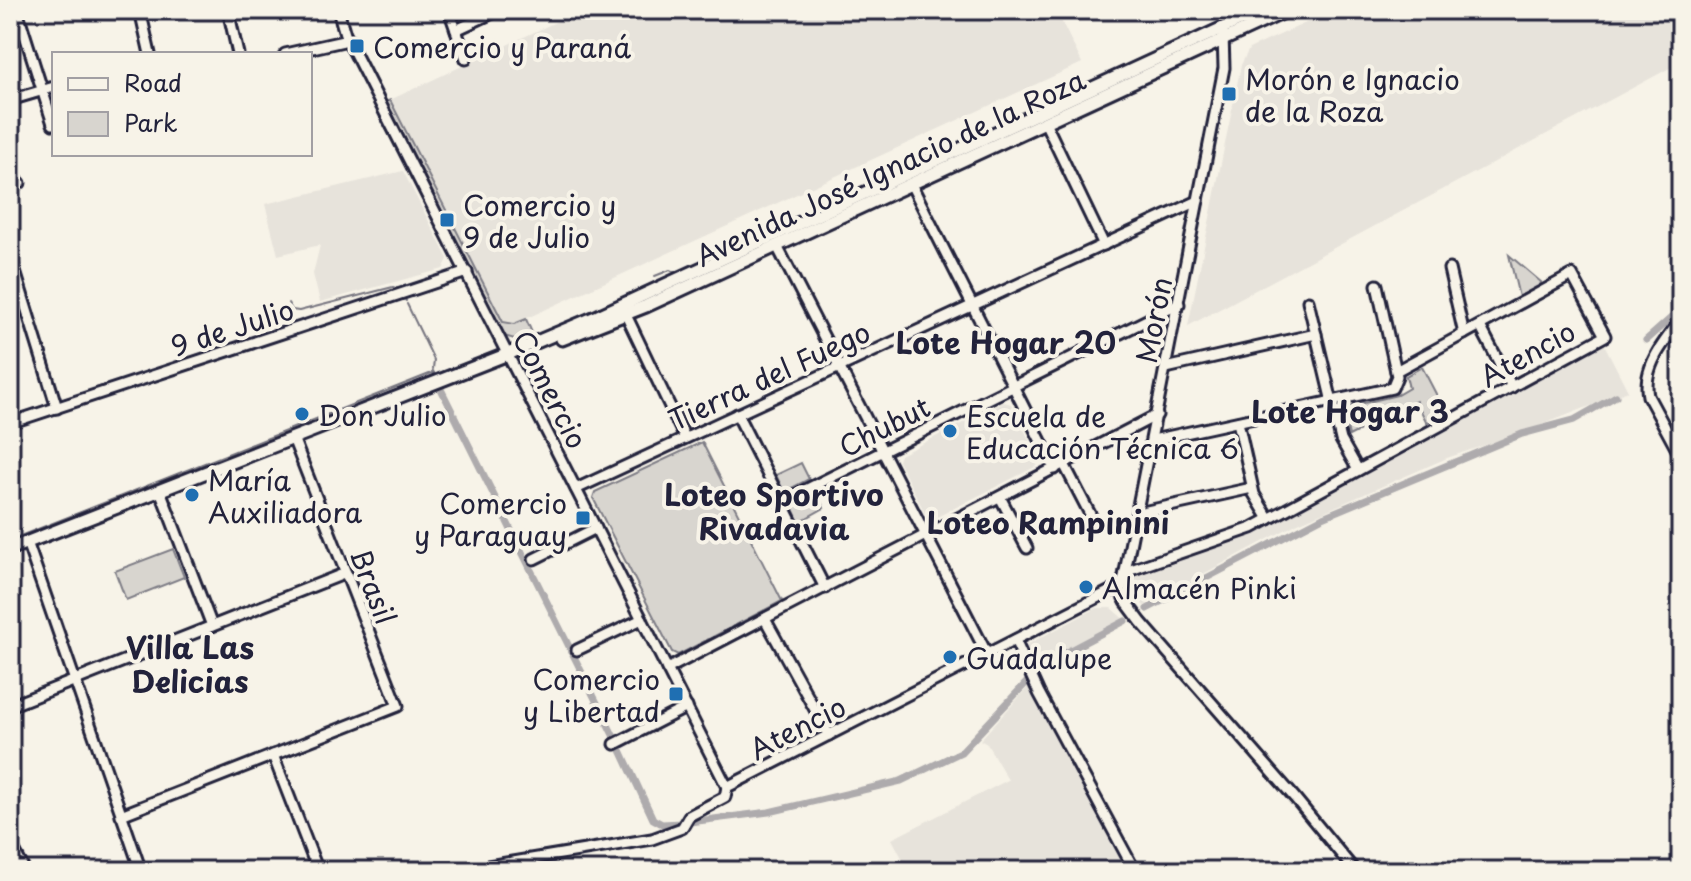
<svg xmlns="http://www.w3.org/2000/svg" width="1691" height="881" font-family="'Playpen Sans',sans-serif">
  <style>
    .built { fill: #e7e3db }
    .green { fill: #d8d5cf; stroke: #7d7c85; stroke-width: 2 }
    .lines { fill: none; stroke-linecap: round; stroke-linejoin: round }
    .stream { stroke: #76747f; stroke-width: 2 }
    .canal { stroke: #aeabad; stroke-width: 7 }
    .minor-casing { stroke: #22223b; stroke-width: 15 }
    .major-casing { stroke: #22223b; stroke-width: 17 }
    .minor { stroke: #f7f3e8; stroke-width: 9 }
    .major { stroke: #f7f3e8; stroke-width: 11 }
    .poi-dot { fill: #1f6fb2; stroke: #f7f3e8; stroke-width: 3 }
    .labels { text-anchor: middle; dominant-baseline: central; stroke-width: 8; stroke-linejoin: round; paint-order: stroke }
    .poi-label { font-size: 28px; fill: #22223b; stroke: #f7f3e8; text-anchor: start }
    .street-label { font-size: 28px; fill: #22223b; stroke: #f7f3e8 }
    .neighbourhood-label { font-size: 30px; font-weight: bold; fill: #22223b; stroke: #f7f3e8 }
  </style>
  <rect width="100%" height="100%" fill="#f7f3e8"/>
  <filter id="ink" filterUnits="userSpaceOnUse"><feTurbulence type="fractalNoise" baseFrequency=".0125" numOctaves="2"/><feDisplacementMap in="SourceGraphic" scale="16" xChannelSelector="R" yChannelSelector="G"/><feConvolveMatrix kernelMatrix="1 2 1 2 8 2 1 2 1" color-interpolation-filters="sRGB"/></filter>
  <g filter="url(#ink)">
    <g class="built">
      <polygon points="581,10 1056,10 1082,63 514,324 504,322 390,100"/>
      <polygon points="1334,10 1681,10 1681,62 1188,326 1241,65 1249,49"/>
      <polygon points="403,171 448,259 443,269 320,302 313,274 320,245 278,255 265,204"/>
      <polygon points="1604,344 1628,391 1529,430 1447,458 1296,524 1144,606 1132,592 1135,577 1258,532"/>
      <polygon points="1004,402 1011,404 1039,459 1037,466 933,519 927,517 898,461 900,455"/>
      <polygon points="1097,608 1111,608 1127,622 1048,664 1036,676 1024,650 1028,644"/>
      <polygon points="1031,684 1130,871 909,871 892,839 1008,780 987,744 980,740"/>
    </g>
    <g class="green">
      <polygon points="390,100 503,322 514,324 526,319 533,335 518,340 504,336 386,102"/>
      <polygon points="1509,255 1541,282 1540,286 1519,297"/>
      <polygon points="1422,367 1446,413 1427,423 1416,401 1349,436 1344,414 1347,407 1397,395 1409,388 1406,376"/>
      <polygon points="702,442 782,601 678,655 672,652 593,498 595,492"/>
      <polygon points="801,463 809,479 788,490 782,488 776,475"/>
      <polygon points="817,493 824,508 799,522 793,509 794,504"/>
      <polygon points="173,549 184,577 126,600 115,571"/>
    </g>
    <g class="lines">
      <g class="stream">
        <polyline points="1265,15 1275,10"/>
        <polyline points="655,276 670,270 676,273"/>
        <polyline points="405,299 406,301"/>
        <polyline points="288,303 292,310 299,311 393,287 398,289"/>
        <polyline points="407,304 434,360 433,369"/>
        <polyline points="10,540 432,373 435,375 433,371"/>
      </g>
      <g class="canal">
        <polyline points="1646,340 1681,309"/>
        <polyline points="440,387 615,739"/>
        <polyline points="1147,609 1323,517 1522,434 1574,420 1616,396"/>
        <polyline points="1035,674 1053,659 1125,621"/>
        <polyline points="619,746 653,819 662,824 681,823"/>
        <polyline points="690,822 769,812 901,781 961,752 1028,681"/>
      </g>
      <g class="minor-casing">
        <g id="minor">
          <polyline points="17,10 53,124"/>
          <polyline points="140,10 150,54"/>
          <polyline points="228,10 238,54"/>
          <polyline points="338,10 345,34 727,787"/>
          <polyline points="449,10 466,59"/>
          <polyline points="456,30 499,10"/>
          <polyline points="1223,34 1224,68 1121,592 1126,602 1141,622 1295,798 1355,871"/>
          <polyline points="285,54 348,40"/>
          <polyline points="10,100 54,87"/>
          <polyline points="1045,122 1104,245"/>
          <polyline points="911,184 1055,469"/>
          <polyline points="10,187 20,183"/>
          <polyline points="777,246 987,654"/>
          <polyline points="10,255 57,408"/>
          <polyline points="1449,269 1464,334"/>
          <polyline points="1308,301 1341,440 1358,470"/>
          <polyline points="626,315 685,438"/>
          <path d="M1681,320C1664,341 1642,368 1648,396L1681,457"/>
          <polyline points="1480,326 1512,387"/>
          <polyline points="1166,368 1316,334"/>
          <polyline points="737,414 825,588"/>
          <polyline points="1238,422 1254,494 1269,519"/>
          <polyline points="10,423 467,272"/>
          <polyline points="1153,440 1392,388 1397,376 1377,285"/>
          <polyline points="1064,464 1091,516"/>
          <polyline points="576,489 1198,201"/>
          <polyline points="160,490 212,626"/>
          <polyline points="1000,497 1027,548"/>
          <polyline points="781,502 1179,304"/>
          <polyline points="1138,513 1252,488"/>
          <polyline points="27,542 141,871"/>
          <polyline points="534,559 596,528"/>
          <polyline points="1125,572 1252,528 1605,336 1572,275 1396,371"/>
          <polyline points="765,619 829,735"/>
          <polyline points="1015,640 1039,693 1135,871"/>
          <polyline points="577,650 642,619"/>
          <polyline points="667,669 1157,415"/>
          <polyline points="10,706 346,573"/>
          <polyline points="615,744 687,707"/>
          <polyline points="273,755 318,871"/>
          <polyline points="121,815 398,706 293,438"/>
          <polyline points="10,843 25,871"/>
          <polyline points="488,866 652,839 682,828 689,816 725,797 727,787 1122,585"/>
        </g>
      </g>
      <g class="major-casing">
        <g id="major">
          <polyline points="562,339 646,306 1288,10"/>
          <polyline points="10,549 508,354 598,316 1262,10"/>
        </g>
      </g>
      <use href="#minor" class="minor"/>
      <use href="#major" class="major"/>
    </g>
  </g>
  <g class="poi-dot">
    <rect x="349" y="38" width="16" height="16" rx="4"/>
    <rect x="1221" y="86" width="16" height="16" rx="4"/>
    <rect x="439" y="212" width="16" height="16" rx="4"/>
    <circle cx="302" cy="414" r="8"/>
    <circle cx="950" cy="431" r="8"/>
    <circle cx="192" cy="495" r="8"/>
    <rect x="575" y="510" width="16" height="16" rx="4"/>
    <circle cx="1086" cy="587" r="8"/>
    <circle cx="950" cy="657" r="8"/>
    <rect x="668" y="686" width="16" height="16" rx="4"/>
  </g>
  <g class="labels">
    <g class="poi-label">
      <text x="373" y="46">Comercio y Paraná</text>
      <text x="1245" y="78">Morón e Ignacio<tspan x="1245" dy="32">de la Roza</tspan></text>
      <text x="463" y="204">Comercio y<tspan x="463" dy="32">9 de Julio</tspan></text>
      <text x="318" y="414">Don Julio</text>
      <text x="966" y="415">Escuela de<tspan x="966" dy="32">Educación Técnica 6</tspan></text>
      <text x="208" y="479">María<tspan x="208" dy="32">Auxiliadora</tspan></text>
      <text x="567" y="502" text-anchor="end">Comercio<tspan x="567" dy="32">y Paraguay</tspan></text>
      <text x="1102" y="587">Almacén Pinki</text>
      <text x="966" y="657">Guadalupe</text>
      <text x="660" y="678" text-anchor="end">Comercio<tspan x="660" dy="32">y Libertad</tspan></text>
    </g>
    <g class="street-label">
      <text transform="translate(890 167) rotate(-25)">Avenida José Ignacio de la Roza</text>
      <text transform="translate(1153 320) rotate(-79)">Morón</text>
      <text transform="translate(232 327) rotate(-18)">9 de Julio</text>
      <text transform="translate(1527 353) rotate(-29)">Atencio</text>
      <text transform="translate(769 375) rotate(-25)">Tierra del Fuego</text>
      <text transform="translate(551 389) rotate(63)">Comercio</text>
      <text transform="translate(884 426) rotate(-27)">Chubut</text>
      <text transform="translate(374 586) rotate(69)">Brasil</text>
      <text transform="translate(797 727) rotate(-27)">Atencio</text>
    </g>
    <g class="neighbourhood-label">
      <text x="1006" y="341">Lote Hogar 20</text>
      <text x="1350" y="410">Lote Hogar 3</text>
      <text x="774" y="493">Loteo Sportivo<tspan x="774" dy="34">Rivadavia</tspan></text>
      <text x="1048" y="521">Loteo Rampinini</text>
      <text x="190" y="646">Villa Las<tspan x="190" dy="34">Delicias</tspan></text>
    </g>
  </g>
  <rect width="1691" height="881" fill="none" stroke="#f7f3e8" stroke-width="40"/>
  <rect x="20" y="20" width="1651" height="841" fill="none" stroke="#22223b" stroke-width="3" filter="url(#ink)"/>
  <rect x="52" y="52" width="260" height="104" fill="#f7f3e8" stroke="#a29fa3" stroke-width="2"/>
  <rect x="68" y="78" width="40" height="12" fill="#f7f3e8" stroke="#a29fa3" stroke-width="2"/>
  <text x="124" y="92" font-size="24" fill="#22223b">Road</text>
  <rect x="68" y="112" width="40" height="24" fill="#d8d5cf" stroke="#a29fa3" stroke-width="2"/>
  <text x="124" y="132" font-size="24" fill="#22223b">Park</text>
</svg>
